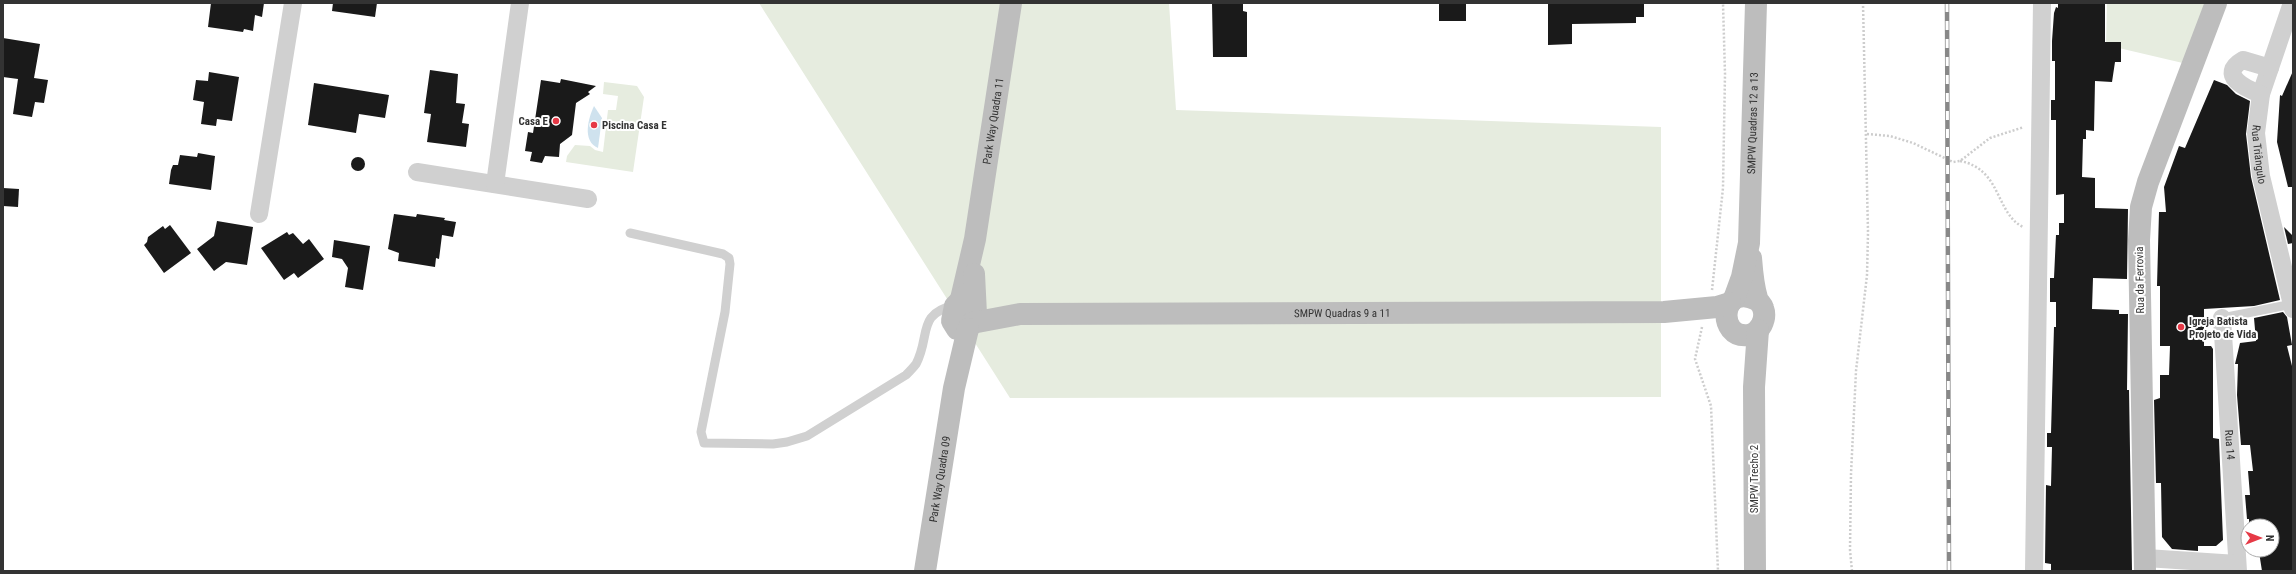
<svg xmlns="http://www.w3.org/2000/svg" width="2296" height="574" font-family="'Roboto Condensed',sans-serif">
  <style>
    .green { fill: #e6ecdf }
    .water { fill: #cfe2ee }
    .building { fill: #1a1a1a }
    .lines { fill: none; stroke-linecap: round; stroke-linejoin: round }
    .path { stroke: #cdcdcd; stroke-width: 2.5; stroke-dasharray: 2 2; stroke-linecap: butt }
    .lane { stroke: #d0d0d0; stroke-width: 9 }
    .street { stroke: #d0d0d0; stroke-width: 18 }
    .secondary { stroke: #bdbdbd; stroke-width: 22 }
    .rail-casing { stroke: #888; stroke-width: 4.5 }
    .rail { stroke: #fff; stroke-width: 3; stroke-dasharray: 9; stroke-linecap: butt }
    .poi-dot { fill: #e63946; stroke: #fff; stroke-width: 1.5 }
    .labels { text-anchor: middle; dominant-baseline: central; stroke-width: 4; stroke-linejoin: round; paint-order: stroke }
    .poi-label { font-size: 11px; font-weight: bold; fill: #333; stroke: #fff; text-anchor: start }
    .street-label { font-size: 11px; fill: #333; stroke: #fff }
  </style>
  <rect width="100%" height="100%" fill="#fff"/>
  <g class="green">
    <polygon points="759,3 1169,3 1176,110 1661,127 1661,397 1010,398"/>
    <polygon points="2107,3 2209,3 2187,64 2106,45"/>
    <polygon points="604,82 637,86 644,97 633,172 566,162 567,156 575,145 590,146 595,150 603,152 608,110 616,110 618,96 603,94"/>
  </g>
  <path class="water" d="M594,106L602,118L598,148C582,141 588,119 594,106Z"/>
  <g class="building">
    <polygon points="211,3 264,3 262,17 255,15 253,31 244,29 243,32 208,27"/>
    <polygon points="333,3 377,3 375,17 332,11"/>
    <polygon points="1212,3 1243,3 1243,11 1247,12 1247,57 1213,57"/>
    <rect x="1439" y="3" width="27" height="18"/>
    <polygon points="1548,3 1644,3 1644,17 1636,17 1636,23 1572,24 1572,44 1548,45"/>
    <polygon points="2058,3 2105,4 2105,42 2121,42 2121,62 2115,62 2112,82 2095,81 2094,131 2086,130 2086,139 2083,139 2082,177 2095,178 2095,208 2128,209 2127,279 2093,278 2092,309 2119,310 2119,314 2128,314 2127,390 2129,390 2132,571 2051,571 2051,564 2045,563 2046,485 2051,486 2052,447 2047,447 2047,433 2051,433 2054,327 2056,327 2056,302 2050,302 2050,278 2054,278 2056,235 2059,235 2059,223 2064,223 2064,194 2056,195 2056,120 2051,120 2051,100 2055,100 2055,61 2052,61 2052,41 2054,13 2056,7 2058,8"/>
    <polygon points="3,38 40,44 34,78 48,80 44,103 35,102 32,117 13,114 18,79 3,77"/>
    <polygon points="430,70 458,74 456,103 465,104 462,123 469,124 466,147 427,142 431,114 424,113"/>
    <polygon points="2293,71 2293,187 2288,187 2277,142 2280,95 2282,96"/>
    <polygon points="209,72 239,77 232,121 217,119 216,126 201,124 204,102 193,100 196,80 208,81"/>
    <polygon points="561,79 596,86 588,92 590,94 576,103 572,135 560,144 559,157 545,156 542,163 530,161 532,152 525,151 528,132 533,133 541,80 560,83"/>
    <polygon points="2214,80 2227,85 2236,94 2250,101 2246,134 2251,177 2280,300 2254,306 2204,309 2204,346 2211,346 2213,349 2213,438 2219,439 2223,540 2216,546 2198,546 2198,551 2172,549 2162,537 2161,483 2156,483 2154,400 2160,398 2160,375 2169,375 2170,346 2160,346 2160,286 2157,286 2159,212 2166,212 2164,187 2179,146 2185,148"/>
    <polygon points="314,83 389,95 385,118 359,114 356,133 308,125"/>
    <polygon points="198,153 215,156 211,190 169,184 171,170 173,165 178,165 180,155 197,157"/>
    <circle cx="358" cy="164" r="7"/>
    <polygon points="3,188 19,189 18,207 3,206"/>
    <polygon points="394,214 416,217 417,214 445,218 444,220 456,222 453,237 442,235 439,259 436,258 435,267 398,261 399,253 388,249"/>
    <polygon points="217,221 253,227 247,265 226,262 214,271 197,249 214,236"/>
    <polygon points="170,225 191,253 164,273 144,245 147,242 148,237 163,226 165,229"/>
    <polygon points="2284,227 2293,236 2293,243 2288,244"/>
    <polygon points="287,232 289,235 293,233 303,244 309,239 324,259 298,278 294,273 284,280 261,248"/>
    <polygon points="334,240 370,246 363,290 345,287 348,268 342,259 332,257"/>
    <polygon points="2283,312 2287,317 2292,345 2287,346 2293,370 2293,571 2262,571 2259,552 2254,553 2254,550 2272,550 2272,526 2249,526 2249,519 2247,519 2245,495 2250,495 2248,471 2253,471 2250,445 2241,445 2237,395 2238,364 2235,364 2240,343 2256,341 2254,318"/>
  </g>
  <g class="lines">
    <g class="path">
      <polyline points="1867,134 1890,136 1913,143 1953,162 1960,161 1990,138 2024,127"/>
      <path d="M1960,161C2002,169 1995,213 2023,227"/>
      <polyline points="1712,290 1723,188 1725,74 1723,3"/>
      <polyline points="1702,327 1695,359 1711,406 1718,571"/>
      <polyline points="1852,571 1850,550 1851,474 1856,371 1867,275 1868,232 1863,3"/>
    </g>
    <g class="lane">
      <path d="M630,233L723,254L729,258L730,264L725,312L701,432L704,443L773,444L787,442L807,436L906,375C909,372 913,368 916,364C931,336 916,314 955,305"/>
      <polyline points="2222,318 2292,304"/>
    </g>
    <g class="street">
      <path id="s1" d="M2292,3L2261,94L2256,133L2261,176L2293,309"/>
      <path d="M2261,94C2246,89 2217,75 2243,60L2270,68"/>
      <polyline points="417,172 588,199"/>
      <polyline points="495,184 520,3"/>
      <polyline points="259,214 293,3"/>
      <path id="s2" d="M2222,318L2238,571"/>
      <polyline points="2146,558 2237,564"/>
      <polyline points="2034,571 2042,3"/>
    </g>
    <g class="secondary">
      <path d="M1751,258C1752,271 1753,285 1757,298C1758,302 1762,304 1763,308C1767,319 1760,333 1749,335C1716,340 1720,281 1757,300"/>
      <path id="s3" d="M961,299L975,239L1011,3"/>
      <polyline points="974,299 964,297 955,306 952,321 957,329 968,329 976,314 974,274"/>
      <path id="s4" d="M1734,299L1742,277L1749,243L1756,3"/>
      <path id="s5" d="M972,323L1020,314L1664,312L1717,307L1730,303"/>
      <path id="s6" d="M925,571L954,388L968,329"/>
      <polyline points="1755,571 1754,387 1758,330"/>
      <polyline points="2145,571 2139,240 2141,207 2148,182 2216,3"/>
    </g>
    <g class="rail-casing">
      <polyline id="rail" points="1947,3 1949,571"/>
    </g>
    <use href="#rail" class="rail"/>
  </g>
  <g class="poi-dot">
    <circle cx="556" cy="121" r="4"/>
    <circle cx="594" cy="125" r="4"/>
    <circle cx="2181" cy="327" r="4"/>
  </g>
  <g class="labels">
    <g class="poi-label">
      <text x="548" y="121" text-anchor="end">Casa E</text>
      <text x="602" y="125">Piscina Casa E</text>
      <text x="2189" y="321">Igreja Batista<tspan x="2189" dy="13">Projeto de Vida</tspan></text>
    </g>
    <g class="street-label">
      <text stroke="none"><textPath href="#s3" startOffset="181">Park Way Quadra 11</textPath></text>
      <text stroke="none"><textPath href="#s4" startOffset="178">SMPW Quadras 12 a 13</textPath></text>
      <text stroke="none"><textPath href="#s1" startOffset="157">Rua Triângulo</textPath></text>
      <text transform="translate(2140 280) rotate(-91)">Rua da Ferrovia</text>
      <text stroke="none"><textPath href="#s5" startOffset="371">SMPW Quadras 9 a 11</textPath></text>
      <text stroke="none"><textPath href="#s2" startOffset="127">Rua 14</textPath></text>
      <text stroke="none"><textPath href="#s6" startOffset="93">Park Way Quadra 09</textPath></text>
      <text transform="translate(1754 479) rotate(-90)">SMPW Trecho 2</text>
    </g>
  </g>
  <rect width="2296" height="574" fill="none" stroke="#333333" stroke-width="8"/>
  <g transform="translate(2260 538) rotate(90)"><circle r="19" fill="#ffffff" stroke="#adadad"/>
  <path d="M0-3L7 15L0 10L-7 15Z" fill="#e63946"/>
  <text y="-6" font-size="11" font-weight="bold" text-anchor="middle" fill="#333333">N</text>
  </g>
</svg>
